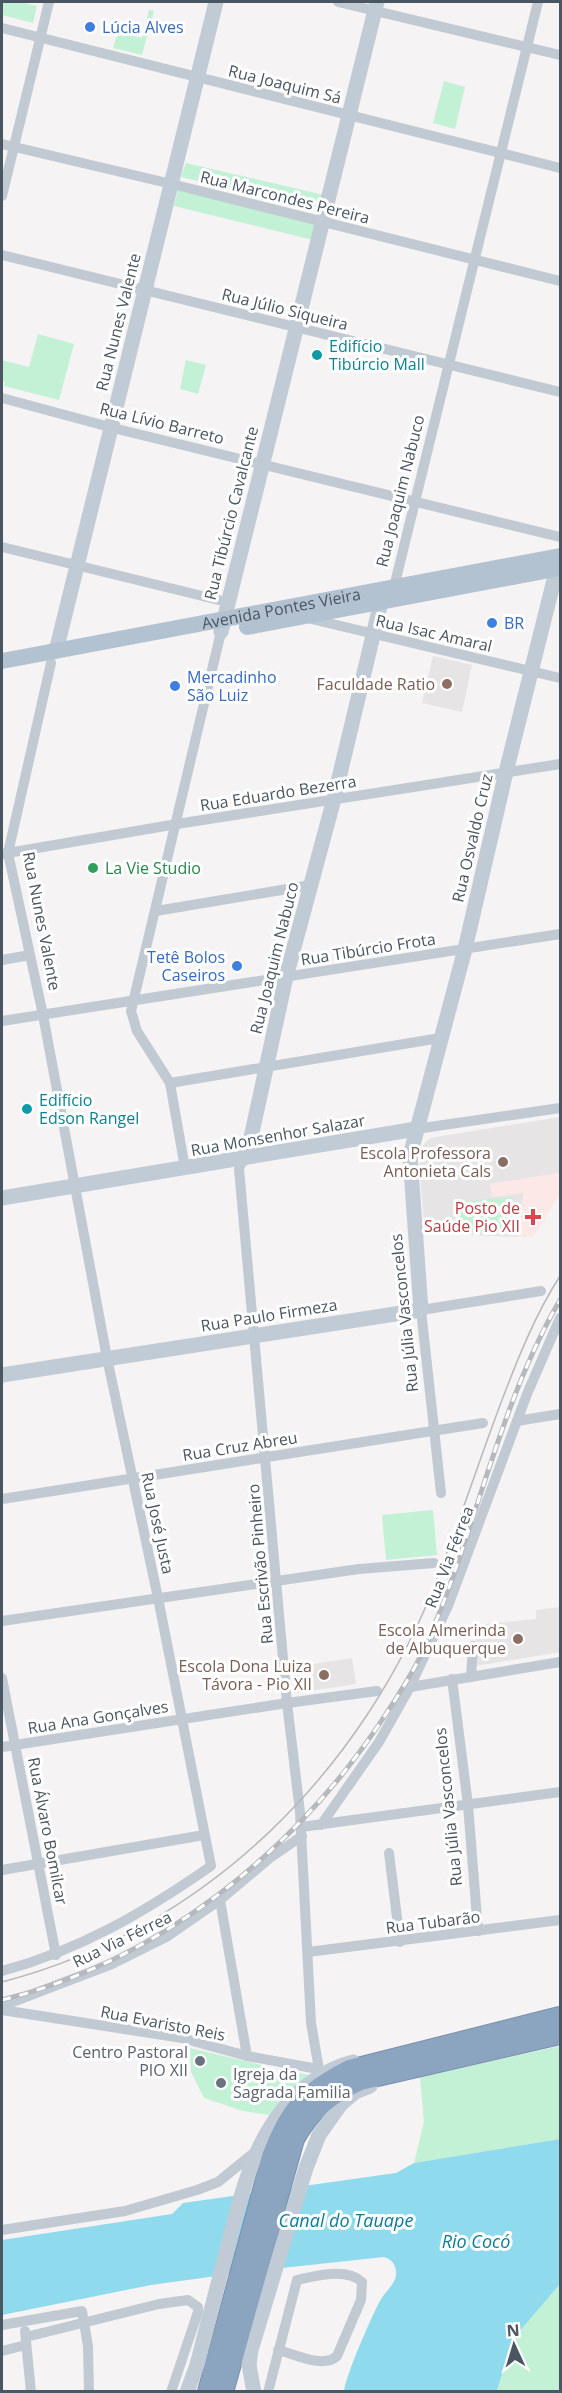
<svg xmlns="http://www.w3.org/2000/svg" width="562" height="2393" font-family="'Open Sans',sans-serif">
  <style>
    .education { fill: #e6e4e5 }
    .medical { fill: #fce8e6 }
    .green { fill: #c3f1d5 }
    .water { fill: #90daee }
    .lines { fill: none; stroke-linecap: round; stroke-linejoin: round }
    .highway-casing { stroke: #7690ad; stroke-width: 22 }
    .street { stroke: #c1cad2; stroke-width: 10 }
    .secondary { stroke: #c1cbd6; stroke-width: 15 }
    .primary { stroke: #b3c2d1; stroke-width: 16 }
    .highway { stroke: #8ba5c1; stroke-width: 20 }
    .tram { stroke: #b5b8bd; stroke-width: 1.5 }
    .rail-casing { stroke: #b5b8bd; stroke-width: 5 }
    .rail { stroke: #fff; stroke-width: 3; stroke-dasharray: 9; stroke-linecap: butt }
    .shop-dot { fill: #3f7fe0; stroke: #fff; stroke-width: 2 }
    .culture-dot { fill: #0f9aa8; stroke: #fff; stroke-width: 2 }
    .education-dot { fill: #8d6e63; stroke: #fff; stroke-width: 2 }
    .leisure-dot { fill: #2e9e5b; stroke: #fff; stroke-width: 2 }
    .health-dot { fill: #e0444e; stroke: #fff; stroke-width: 2 }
    .worship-dot { fill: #6b7280; stroke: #fff; stroke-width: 2 }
    .labels { text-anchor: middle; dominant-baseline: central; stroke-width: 6; stroke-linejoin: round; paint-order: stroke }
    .shop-label { font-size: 16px; fill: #366cbe; stroke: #fff; text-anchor: start }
    .street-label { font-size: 16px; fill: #4a5661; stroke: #fff }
    .culture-label { font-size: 16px; fill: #0d838f; stroke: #fff; text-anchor: start }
    .education-label { font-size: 16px; fill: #785e54; stroke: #fff; text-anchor: end }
    .leisure-label { font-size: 16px; fill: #27864d; stroke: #fff; text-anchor: start }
    .health-label { font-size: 16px; fill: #be3a42; stroke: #fff; text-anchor: end }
    .worship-label { font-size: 16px; fill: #5b616d; stroke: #fff; text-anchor: end }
    .water-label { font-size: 18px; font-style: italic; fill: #0c7c9b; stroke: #fff }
  </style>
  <rect width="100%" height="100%" fill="#f5f3f3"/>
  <g class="education">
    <polygon points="433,656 472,665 462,712 422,703"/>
    <polygon points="560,1117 560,1173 490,1184 524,1192 518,1237 425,1233 419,1164 423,1145 430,1138"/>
    <polygon points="560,1607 560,1652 476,1666 475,1625 536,1619 536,1610"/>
    <polygon points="352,1658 356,1684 296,1693 293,1667"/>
  </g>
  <polygon class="medical" points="560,1173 560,1194 533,1237 518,1237 524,1193 492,1197 490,1184"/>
  <g class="green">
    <polygon points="2,2 20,2 37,6 33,23 2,15"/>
    <polygon points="149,10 154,11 142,55 113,48 118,32 142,38"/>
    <polygon points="444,81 465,87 455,129 433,123"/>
    <polygon points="186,163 324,195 320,211 181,177"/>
    <polygon points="178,190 317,224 313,240 174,206"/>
    <polygon points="38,334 74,344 59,400 4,386 5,382 2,381 2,360 29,367"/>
    <polygon points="186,360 206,365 198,394 180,389"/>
    <polygon points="512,1197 515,1229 460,1233 457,1202"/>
    <polygon points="433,1510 437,1555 386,1560 382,1515"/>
    <polygon points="560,2046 560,2139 414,2163 424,2122 420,2077"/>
    <polygon points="190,2048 261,2065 265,2073 296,2079 300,2073 309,2075 288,2094 269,2115 243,2111 204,2098 191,2072"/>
    <polygon points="560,2284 560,2391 497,2392 513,2339"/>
  </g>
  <path class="water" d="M560,2139V2284L513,2339L497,2391H344C346,2375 372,2315 381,2299C386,2291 395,2284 396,2275C397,2266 392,2259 384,2257L253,2271L151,2285L2,2315V2240L172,2214L183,2203L396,2173L414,2163Z"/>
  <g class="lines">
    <g class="highway-casing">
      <g id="highway">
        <path d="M208,2392L272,2157C291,2109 303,2094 350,2070L560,2017"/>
        <path d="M223,2392L294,2139C310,2110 330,2093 360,2080L560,2034"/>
      </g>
    </g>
    <g class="street">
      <polyline points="338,2 560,55"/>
      <polyline points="2,28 560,168"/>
      <polyline points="2,144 180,186 560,281"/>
      <polyline points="2,196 49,2"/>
      <polyline points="2,255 560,392"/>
      <polyline points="2,398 117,429 560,537"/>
      <polyline points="2,547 227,602"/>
      <polyline points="394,587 538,2"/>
      <polyline points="307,618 560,678"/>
      <polyline points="2,854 177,824 560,764"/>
      <polyline points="156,911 311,885"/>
      <polyline points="2,960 30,955"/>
      <polyline points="2,1021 560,934"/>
      <polyline points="170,1083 440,1038"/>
      <polyline points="416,1129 560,1108"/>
      <polyline points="243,1159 239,1169 287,1703 300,1812 311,2023 320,2075"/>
      <polyline points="185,1168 170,1083 137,1031 131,1011 221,632"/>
      <polyline points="517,1421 560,1414"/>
      <polyline points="441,1493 421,1310 541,1291"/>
      <polyline points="2,1499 483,1423"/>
      <polyline points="2,1621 359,1569 434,1563"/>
      <polyline points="471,1677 473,1646"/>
      <polyline points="2,1678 56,1955"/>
      <polyline points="452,1679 468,1805 478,1931"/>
      <polyline points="410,1687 560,1662"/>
      <polyline points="2,1747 287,1703 377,1691"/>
      <polyline points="321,1825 379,1742 410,1687 448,1606 527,1394 560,1318"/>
      <polyline points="301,1827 560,1792"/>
      <polyline points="389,1853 400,1942"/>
      <polyline points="2,1870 204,1835"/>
      <polyline points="220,1900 247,2056"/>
      <polyline points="308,1952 560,1920"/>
      <path d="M2,1971C80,1950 145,1912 211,1866L158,1598L107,1358L43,1015L8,853L51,663"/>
      <polyline points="2,2006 112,1964 168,1936 220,1900 270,1858 302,1836"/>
      <polyline points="2,2010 182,2038 247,2056 318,2069"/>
      <polyline points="2,2230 125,2211 197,2190 218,2182 255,2152"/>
      <polyline points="2,2325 82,2311 88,2346 89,2392"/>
      <polyline points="25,2331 31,2392"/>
      <polyline points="26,2337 159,2304 188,2300 198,2307 198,2312 171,2392"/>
      <polyline points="2,2351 26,2345"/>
      <path d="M268,2392L297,2280C315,2276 347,2267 362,2282L361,2300L337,2356C323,2369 295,2354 278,2350"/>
    </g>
    <g class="secondary">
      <polyline points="221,632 377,2"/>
      <polyline points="56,651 216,2"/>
      <polyline points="243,1159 248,1151 286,977 334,799 381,602 388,594"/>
      <polyline points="2,1198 416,1129"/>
      <polyline points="2,1375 421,1310 410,1156 465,949 506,772 559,560"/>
      <path d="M187,2392L197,2365C207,2326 217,2288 227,2249C243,2188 256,2125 309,2084C323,2073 336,2066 353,2062"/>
      <polyline points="254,2392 249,2365 251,2350 306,2168 319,2135 341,2104 355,2092 370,2086"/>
    </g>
    <g class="primary">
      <polyline points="247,627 555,569"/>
      <path id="s1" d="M2,661L560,556"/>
    </g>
    <use href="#highway" class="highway"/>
    <path class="tram" d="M2,1982C207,1929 365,1770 439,1574C461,1517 480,1458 502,1400C518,1358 535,1315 560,1276"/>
    <g class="rail-casing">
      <path id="rail" d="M2,2000C159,1961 296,1851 384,1717C400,1693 415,1669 427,1643C476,1531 498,1406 560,1300"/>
    </g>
    <use href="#rail" class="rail"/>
  </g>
  <g class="shop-dot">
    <circle cx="90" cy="27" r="6"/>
    <circle cx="492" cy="623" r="6"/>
    <circle cx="175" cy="686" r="6"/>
    <circle cx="237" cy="966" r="6"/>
  </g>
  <g class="culture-dot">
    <circle cx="317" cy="355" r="6"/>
    <circle cx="27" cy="1109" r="6"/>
  </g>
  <g class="education-dot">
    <circle cx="447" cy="684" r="6"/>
    <circle cx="503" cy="1162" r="6"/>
    <circle cx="518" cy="1639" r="6"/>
    <circle cx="324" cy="1675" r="6"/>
  </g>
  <circle class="leisure-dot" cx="93" cy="868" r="6"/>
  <path class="health-dot" d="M530 1208h6v6h6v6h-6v6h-6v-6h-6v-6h6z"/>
  <g class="worship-dot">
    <circle cx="200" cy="2061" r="6"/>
    <circle cx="221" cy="2083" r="6"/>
  </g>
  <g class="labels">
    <g class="shop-label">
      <text x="102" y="27">Lúcia Alves</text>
      <text x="504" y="623">BR</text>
      <text x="187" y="677">Mercadinho<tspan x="187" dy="18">São Luiz</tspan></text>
      <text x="225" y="957" text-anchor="end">Tetê Bolos<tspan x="225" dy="18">Caseiros</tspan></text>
    </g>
    <g class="street-label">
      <text transform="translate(285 84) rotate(14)">Rua Joaquim Sá</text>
      <text transform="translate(285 197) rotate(14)">Rua Marcondes Pereira</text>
      <text transform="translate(285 309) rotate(14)">Rua Júlio Siqueira</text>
      <text transform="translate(118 322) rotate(-76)">Rua Nunes Valente</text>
      <text transform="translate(162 423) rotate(14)">Rua Lívio Barreto</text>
      <text transform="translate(400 491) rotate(-76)">Rua Joaquim Nabuco</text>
      <text transform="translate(231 513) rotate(-76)">Rua Tibúrcio Cavalcante</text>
      <text stroke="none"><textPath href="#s1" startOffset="284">Avenida Pontes Vieira</textPath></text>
      <text transform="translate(434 633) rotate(13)">Rua Isac Amaral</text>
      <text transform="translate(278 793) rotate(-9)">Rua Eduardo Bezerra</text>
      <text transform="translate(472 838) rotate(-77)">Rua Osvaldo Cruz</text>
      <text transform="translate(42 921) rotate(79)">Rua Nunes Valente</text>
      <text transform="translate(368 949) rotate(-9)">Rua Tibúrcio Frota</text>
      <text transform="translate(274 958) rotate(-76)">Rua Joaquim Nabuco</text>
      <text transform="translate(278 1135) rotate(-10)">Rua Monsenhor Salazar</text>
      <text transform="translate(404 1313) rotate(-96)">Rua Júlia Vasconcelos</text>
      <text transform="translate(269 1315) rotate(-9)">Rua Paulo Firmeza</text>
      <text transform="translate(240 1446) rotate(-9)">Rua Cruz Abreu</text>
      <text transform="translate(158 1523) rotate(78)">Rua José Justa</text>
      <text transform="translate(449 1557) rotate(-69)">Rua Via Férrea</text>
      <text transform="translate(260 1564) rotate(-95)">Rua Escrivão Pinheiro</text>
      <text transform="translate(98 1717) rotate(-9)">Rua Ana Gonçalves</text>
      <text transform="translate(448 1807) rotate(-96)">Rua Júlia Vasconcelos</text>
      <text transform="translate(48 1831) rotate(79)">Rua Álvaro Bomilcar</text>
      <text transform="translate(433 1922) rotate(-7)">Rua Tubarão</text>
      <text transform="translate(122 1939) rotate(-26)">Rua Via Férrea</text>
      <text transform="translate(163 2023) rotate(11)">Rua Evaristo Reis</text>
    </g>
    <g class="culture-label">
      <text x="329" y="346">Edifício<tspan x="329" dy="18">Tibúrcio Mall</tspan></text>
      <text x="39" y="1100">Edifício<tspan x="39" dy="18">Edson Rangel</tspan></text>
    </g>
    <g class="education-label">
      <text x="435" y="684">Faculdade Ratio</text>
      <text x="491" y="1153">Escola Professora<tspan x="491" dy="18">Antonieta Cals</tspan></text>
      <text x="506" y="1630">Escola Almerinda<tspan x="506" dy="18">de Albuquerque</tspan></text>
      <text x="312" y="1666">Escola Dona Luiza<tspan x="312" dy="18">Távora - Pio XII</tspan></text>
    </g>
    <g class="leisure-label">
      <text x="105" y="868">La Vie Studio</text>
    </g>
    <g class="health-label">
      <text x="520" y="1208">Posto de<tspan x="520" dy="18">Saúde Pio XII</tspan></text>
    </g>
    <g class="worship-label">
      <text x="188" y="2052">Centro Pastoral<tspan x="188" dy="18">PIO XII</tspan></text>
      <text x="233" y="2074" text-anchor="start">Igreja da<tspan x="233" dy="18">Sagrada Familia</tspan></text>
    </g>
    <g class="water-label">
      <text x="346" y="2220">Canal do Tauape</text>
      <text x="476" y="2241">Rio Cocó</text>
    </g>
  </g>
  <rect width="562" height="2393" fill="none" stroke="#4a5661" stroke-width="6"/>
  <g transform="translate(514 2345) rotate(356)" stroke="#ffffff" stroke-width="4.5" paint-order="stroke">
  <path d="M0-4.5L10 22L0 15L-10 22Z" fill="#4a5661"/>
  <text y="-9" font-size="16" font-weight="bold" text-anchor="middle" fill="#4a5661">N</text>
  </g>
</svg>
